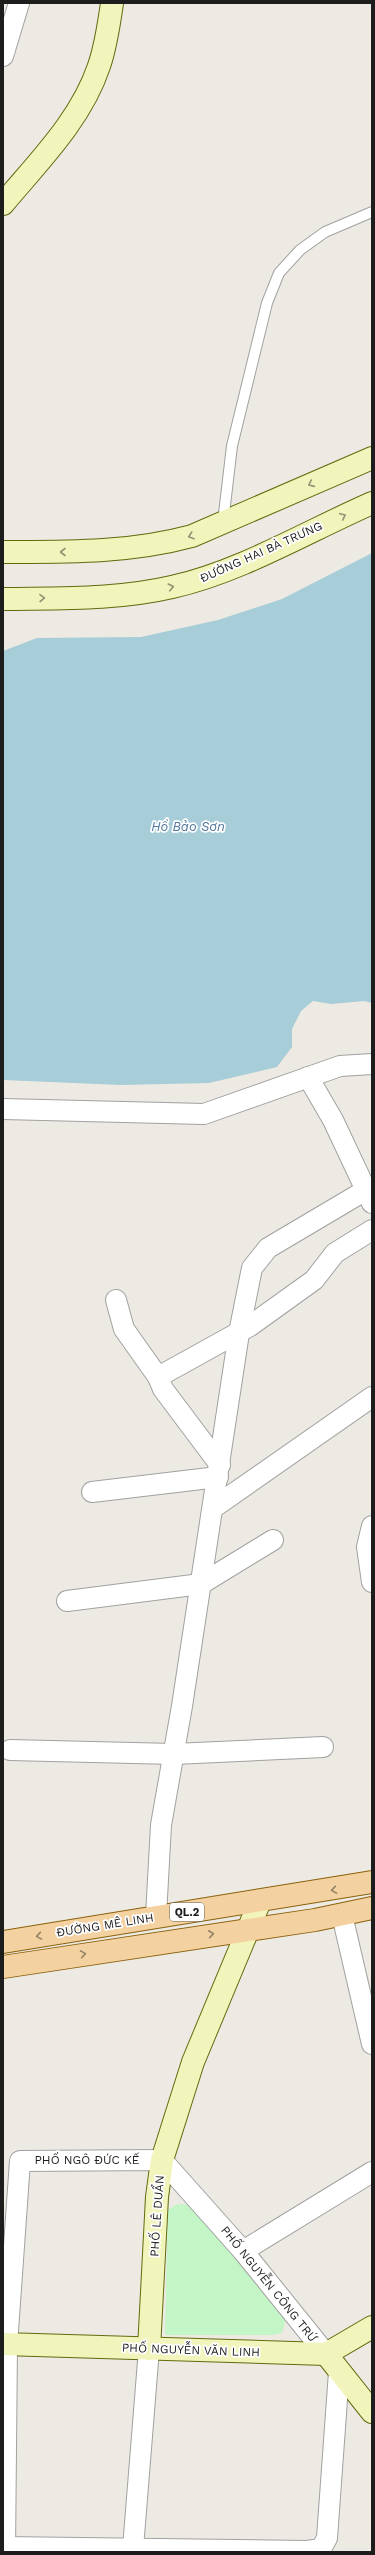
<svg xmlns="http://www.w3.org/2000/svg" width="375" height="2555" font-family="'Work Sans',sans-serif">
  <style>
    .park { fill: #c3f5c7 }
    .water { fill: #a7cdd8 }
    .lines { fill: none; stroke-linecap: round; stroke-linejoin: round }
    .lane-casing { stroke: #a1a1a1; stroke-width: 12 }
    .street-casing { stroke: #a1a1a1; stroke-width: 22 }
    .secondary-casing { stroke: #616b0d; stroke-width: 24 }
    .primary-casing { stroke: #8b610b; stroke-width: 24 }
    .lane { stroke: #fff; stroke-width: 10 }
    .street { stroke: #fff; stroke-width: 20 }
    .secondary { stroke: #f1f4bb; stroke-width: 22 }
    .primary { stroke: #f4d1a1; stroke-width: 22 }
    .oneway { stroke: #929374 }
    .oneway2 { stroke: #938066 }
    .labels { text-anchor: middle; dominant-baseline: central; stroke-width: 3.5; stroke-linejoin: round; paint-order: stroke }
    .shield { fill: #fff; stroke: #616161; stroke-width: 1 }
    .shield-label { font-size: 11px; font-weight: bold; fill: #1d1d1d }
    .street-label { font-size: 12px; fill: #1d1d1d; stroke: #fff }
    .water-label { font-size: 13px; font-style: italic; fill: #4e769e; stroke: #fff }
  </style>
  <rect width="100%" height="100%" fill="#edeae3"/>
  <polygon class="park" points="177,2204 192,2205 284,2314 285,2323 282,2333 272,2335 165,2335 168,2210"/>
  <polygon class="water" points="372,553 372,1003 364,1001 331,1004 313,1001 301,1011 292,1029 292,1047 277,1067 209,1083 121,1085 3,1080 3,651 37,638 141,637 218,620 282,599"/>
  <g class="lines">
    <g class="lane-casing">
      <polyline id="lane" points="223,522 232,446 267,303 279,273 300,250 325,232 372,212"/>
    </g>
    <g class="street-casing">
      <g id="street">
        <polyline points="3,56 19,3"/>
        <polyline points="308,1077 333,1120 372,1203"/>
        <polyline points="3,1109 204,1114 340,1066 372,1064"/>
        <polyline points="116,1300 124,1329 158,1377 163,1389 220,1465"/>
        <polyline points="158,1377 250,1326 314,1280 335,1253 372,1230"/>
        <polyline points="92,1492 218,1477"/>
        <polyline points="213,1508 372,1397"/>
        <polyline points="372,1526 367,1547 372,1582"/>
        <polyline points="67,1601 201,1584 273,1540"/>
        <polyline points="10,1750 174,1754 323,1747"/>
        <polyline points="342,1915 372,2044"/>
        <polyline points="156,1916 161,1825 182,1706 239,1333 252,1268 268,1248 366,1190"/>
        <polyline points="243,2251 372,2172"/>
        <polyline points="3,2547 307,2551 321,2549 327,2538 339,2372"/>
        <polyline points="5,2552 7,2345 20,2161 162,2160 243,2251 326,2354"/>
        <polyline points="125,2552 133,2548 149,2349"/>
      </g>
    </g>
    <g class="secondary-casing">
      <g id="secondary">
        <path d="M3,204C38,162 81,120 99,66C106,46 109,24 112,3"/>
        <path d="M3,552C68,552 129,553 192,536L372,458"/>
        <path d="M3,599C59,598 116,600 172,587C240,572 308,531 372,503"/>
        <polyline points="3,2344 326,2354 372,2327"/>
        <polyline points="149,2349 157,2197 162,2160 193,2062 260,1901"/>
        <polyline points="326,2354 372,2412"/>
      </g>
    </g>
    <g class="primary-casing">
      <g id="primary">
        <polyline points="3,1942 372,1882"/>
        <polyline points="3,1967 315,1920 372,1908"/>
      </g>
    </g>
    <use href="#lane" class="lane"/>
    <use href="#street" class="street"/>
    <use href="#secondary" class="secondary"/>
    <use href="#primary" class="primary"/>
  </g>
  <defs><path id="oneway-chevron" d="M-2-3.5L2.5 0L-2 3.5" fill="none" stroke-width="1.6" stroke-linecap="round" stroke-linejoin="round"/></defs>
  <g class="oneway">
    <use href="#oneway-chevron" transform="translate(311 484) rotate(156)"/>
    <use href="#oneway-chevron" transform="translate(343 516) rotate(-25)"/>
    <use href="#oneway-chevron" transform="translate(191 536) rotate(161)"/>
    <use href="#oneway-chevron" transform="translate(63 552) rotate(180)"/>
    <use href="#oneway-chevron" transform="translate(171 587) rotate(-13)"/>
    <use href="#oneway-chevron" transform="translate(42 598) rotate(-1)"/>
  </g>
  <g class="oneway2">
    <use href="#oneway-chevron" transform="translate(334 1890) rotate(171)"/>
    <use href="#oneway-chevron" transform="translate(211 1934) rotate(-8)"/>
    <use href="#oneway-chevron" transform="translate(39 1936) rotate(171)"/>
    <use href="#oneway-chevron" transform="translate(83 1954) rotate(-9)"/>
  </g>
  <g class="labels">
    <rect class="shield" x="170" y="1903" width="34" height="18" rx="3"/>
    <g class="shield-label">
      <text x="187" y="1912">QL.2</text>
    </g>
    <g class="street-label">
      <text transform="translate(261 552) rotate(-24)">ĐƯỜNG HAI BÀ TRƯNG</text>
      <text transform="translate(105 1925) rotate(-9)">ĐƯỜNG MÊ LINH</text>
      <text x="87" y="2160">PHỐ NGÔ ĐỨC KẾ</text>
      <text transform="translate(157 2216) rotate(-86)">PHỐ LÊ DUẨN</text>
      <text transform="translate(269 2284) rotate(51)">PHỐ NGUYỄN CÔNG TRỨ</text>
      <text transform="translate(191 2350) rotate(2)">PHỐ NGUYỄN VĂN LINH</text>
    </g>
    <g class="water-label">
      <text x="188" y="826">Hồ Bảo Sơn</text>
    </g>
  </g>
  <rect width="375" height="2555" fill="none" stroke="#1d1d1d" stroke-width="8"/>
</svg>
